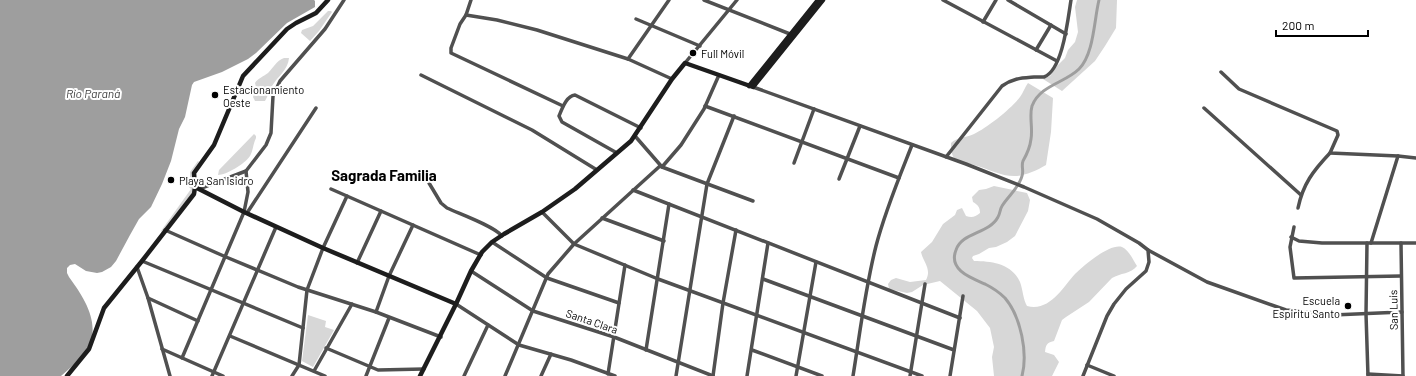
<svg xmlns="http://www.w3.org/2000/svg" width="1416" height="376" font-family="Barlow,sans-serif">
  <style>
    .green { fill: #d7d7d7 }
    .water { fill: #9e9e9e }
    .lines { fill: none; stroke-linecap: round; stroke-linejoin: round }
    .canal { stroke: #9e9e9e; stroke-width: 3 }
    .street { stroke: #505050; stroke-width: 3.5 }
    .secondary { stroke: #1d1d1d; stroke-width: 4.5 }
    .poi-dot { fill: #000; stroke: #fff; stroke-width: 1.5 }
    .labels { text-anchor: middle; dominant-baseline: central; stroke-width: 4; stroke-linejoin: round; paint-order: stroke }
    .poi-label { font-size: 11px; fill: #000; stroke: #fff; text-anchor: start }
    .street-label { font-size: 11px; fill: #000; stroke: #fff }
    .water-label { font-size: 12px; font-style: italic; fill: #3f3f3f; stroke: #fff }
    .district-label { font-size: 15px; font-weight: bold; fill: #000; stroke: #fff }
  </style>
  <rect width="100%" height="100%" fill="#fff"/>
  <g class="green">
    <polygon points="1077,0 1117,0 1116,28 1105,46 1095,61 1062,91 1043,79 1050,76 1057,66 1065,58 1068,50 1075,42 1078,32 1075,7"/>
    <polygon points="328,11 331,11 332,12 319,31 310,41 301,33 302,30 313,26"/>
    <path d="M284,58H289C288,70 278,76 272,86C269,91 268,96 265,101H255L253,97L256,87L255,83C258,78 263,77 268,73C274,67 276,61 284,58Z"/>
    <path d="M1028,83L1053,98L1051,132L1046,165C1038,170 1026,175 1017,176C1002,177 989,169 974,165C969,163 958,163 954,158C951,154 951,147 951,143C957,137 966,138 974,134C987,128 1012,108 1020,97C1023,93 1025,87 1028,83Z"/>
    <path d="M254,134L256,136V138C253,144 253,151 250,156C245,164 226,175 218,175L219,170Z"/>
    <path d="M198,161L199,162C187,176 198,183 191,195C183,208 171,220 162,232L161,231L191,189L188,186L190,181V172Z"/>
    <path d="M994,186L1027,193L1030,200L1028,211L1015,236L1007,242L996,247L989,248L979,254L973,256L972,258L974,261C992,261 1012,264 1020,282C1023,290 1023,299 1027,306C1050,312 1063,287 1075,274C1083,266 1110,243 1122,247C1129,250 1133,260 1137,266C1131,274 1120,273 1112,278L1089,302L1066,317L1062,320L1054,341C1046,343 1046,345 1045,352L1054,355L1059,362L1052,376H994L992,357L994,347L990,328L977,311L940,281L923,285L912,292L907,293L889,289L888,284L891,280L896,278L910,282L926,280C932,269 923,262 921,252L932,242L943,224L955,215L957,210L962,208L966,216C972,218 975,217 980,213C980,207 978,205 973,202L972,197L979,190L986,189Z"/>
    <polygon points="308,315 326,321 325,327 334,330 313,367 302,361"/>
  </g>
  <path class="water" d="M0,0H314L315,1V7L287,23L256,53L248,59L222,72L194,82L192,85L185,117L179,129L171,161L162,184L151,207L139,219L130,235L116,261L111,267L102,272L97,273L86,271L75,264L70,265L67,268V273L69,277C86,300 105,330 82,356C76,363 68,370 61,376H0Z"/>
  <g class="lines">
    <path class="canal" d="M1022,376C1028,353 1021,317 1005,298C1000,293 991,287 985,284C971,278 948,270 956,250C962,232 989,234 998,217C1000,214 1000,209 1002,206C1008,196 1019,188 1022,176C1024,171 1021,166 1023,161C1027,154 1030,148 1031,139C1033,128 1029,116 1032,106C1040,85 1065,83 1079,69C1094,54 1094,20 1099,0"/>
    <g class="street">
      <polyline points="471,0 466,15 460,24 451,48 451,53 563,106"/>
      <polyline points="704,0 790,34"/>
      <polyline points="943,0 1057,61"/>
      <polyline points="1008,0 1066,34"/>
      <polyline points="466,15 497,20 537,30 628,59 672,79"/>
      <polyline points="636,19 700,46"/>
      <polyline points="983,22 996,0"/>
      <polyline points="1036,50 1051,25"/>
      <polyline points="628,59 669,0"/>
      <polyline points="685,63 737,0"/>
      <polyline points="1221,72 1239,89 1337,131 1338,135 1330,153 1398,156 1416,158"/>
      <polyline points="421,75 532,130 597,170"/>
      <polyline points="753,87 966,164 1024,187 1097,219 1139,243 1148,250 1149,262 1146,271 1126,289 1114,304 1107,316 1083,376"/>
      <polyline points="705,106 899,178"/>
      <polyline points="1204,108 1301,195"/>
      <polyline points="635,136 662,167 753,201"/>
      <path d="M617,153L562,122L559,116C562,109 566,96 575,95L641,128"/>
      <path d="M946,157L1002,86C1013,78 1022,78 1034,77C1037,77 1041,77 1044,77C1063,70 1068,18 1071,0"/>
      <polyline points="794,163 814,109"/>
      <polyline points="839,179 860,126"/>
      <path d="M429,183L441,203L447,208C460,214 494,226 502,236"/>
      <polyline points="199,189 246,171 266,145 271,133 273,96 280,81 325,29 344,0"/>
      <polyline points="331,189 481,255"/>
      <polyline points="633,190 960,318"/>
      <path d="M1298,208C1303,184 1313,171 1330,153"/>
      <polyline points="542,212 574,244 658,279 922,376"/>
      <polyline points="247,213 316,108"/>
      <polyline points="602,218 664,241"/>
      <polyline points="1294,227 1290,247 1294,278 1401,276"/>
      <polyline points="165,230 226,257 298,287 376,312 441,337"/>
      <polyline points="1291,237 1299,241 1322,243 1416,243"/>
      <polyline points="492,242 547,278 619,303"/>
      <polyline points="1367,243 1366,314 1368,376"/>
      <polyline points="1371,243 1398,156"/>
      <polyline points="1401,243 1403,376"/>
      <polyline points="1148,250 1207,282 1286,310 1333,315 1402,312"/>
      <polyline points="142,261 303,328"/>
      <polyline points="357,263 381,211"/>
      <polyline points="137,267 148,298 170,376"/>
      <polyline points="471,271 533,311 614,337 713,376"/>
      <polyline points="763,279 954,350"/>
      <polyline points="148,298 198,321"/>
      <polyline points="456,304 519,345 571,360 615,376"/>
      <polyline points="376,312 389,276 413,225"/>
      <polyline points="230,336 325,376"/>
      <polyline points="326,348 378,370 424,369"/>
      <polyline points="162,349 223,376"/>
      <polyline points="646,350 669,204"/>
      <polyline points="752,350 822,376"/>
      <polyline points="182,358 244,212 248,192 246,171"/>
      <polyline points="1087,365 1114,376"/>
      <polyline points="314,371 352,304"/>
      <polyline points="608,374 625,265"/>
      <polyline points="1368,374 1403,376"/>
      <polyline points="212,376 276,227"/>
      <polyline points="292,376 299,365 307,290 323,248 347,196"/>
      <polyline points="366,376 389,318"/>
      <polyline points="464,376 488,325"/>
      <polyline points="505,376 548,274 574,244 660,166 662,167 681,145 704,109 719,75"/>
      <polyline points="541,376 551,354"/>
      <polyline points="676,376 707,184 734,116"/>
      <polyline points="713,376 723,303 736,230"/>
      <polyline points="747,376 768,243"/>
      <polyline points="796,376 816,262"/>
      <path d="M853,376C860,333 865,289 876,246C885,211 899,178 912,145"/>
      <polyline points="910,376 925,284"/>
      <polyline points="950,376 963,296"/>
    </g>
    <g class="secondary">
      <polyline points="749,86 818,0"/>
      <polyline points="195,187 244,212 323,248 456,304"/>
      <polyline points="67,376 89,349 104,308 142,261 194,194 195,187 194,173 214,145 243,76 287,29 296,23 316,13 328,0"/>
      <polyline points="420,376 456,304 471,271 482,252 492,242 504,234 542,212 575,189 631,141 672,79 685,63 753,87 823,0"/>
    </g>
  </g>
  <g class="poi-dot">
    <circle cx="693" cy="53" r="4"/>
    <circle cx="215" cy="95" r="4"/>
    <circle cx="171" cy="180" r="4"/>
    <circle cx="1348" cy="306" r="4"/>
  </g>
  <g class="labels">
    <g class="poi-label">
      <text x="701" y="53">Full Móvil</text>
      <text x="223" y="89">Estacionamiento<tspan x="223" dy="13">Oeste</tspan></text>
      <text x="179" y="180">Playa San Isidro</text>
      <text x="1340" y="300" text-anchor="end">Escuela<tspan x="1340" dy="13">Espiritu Santo</tspan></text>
    </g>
    <g class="street-label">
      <text transform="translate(1393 310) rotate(-91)">San Luis</text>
      <text transform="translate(592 321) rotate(19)">Santa Clara</text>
    </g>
    <g class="water-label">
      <text x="93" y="93">Río Paraná</text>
    </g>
    <g class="district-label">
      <text x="384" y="175">Sagrada Familia</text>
    </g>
  </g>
  <path d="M1276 30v6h92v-6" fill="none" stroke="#000000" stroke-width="2"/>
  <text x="1282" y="30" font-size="12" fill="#000000" stroke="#ffffff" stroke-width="3" paint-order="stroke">200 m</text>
</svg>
